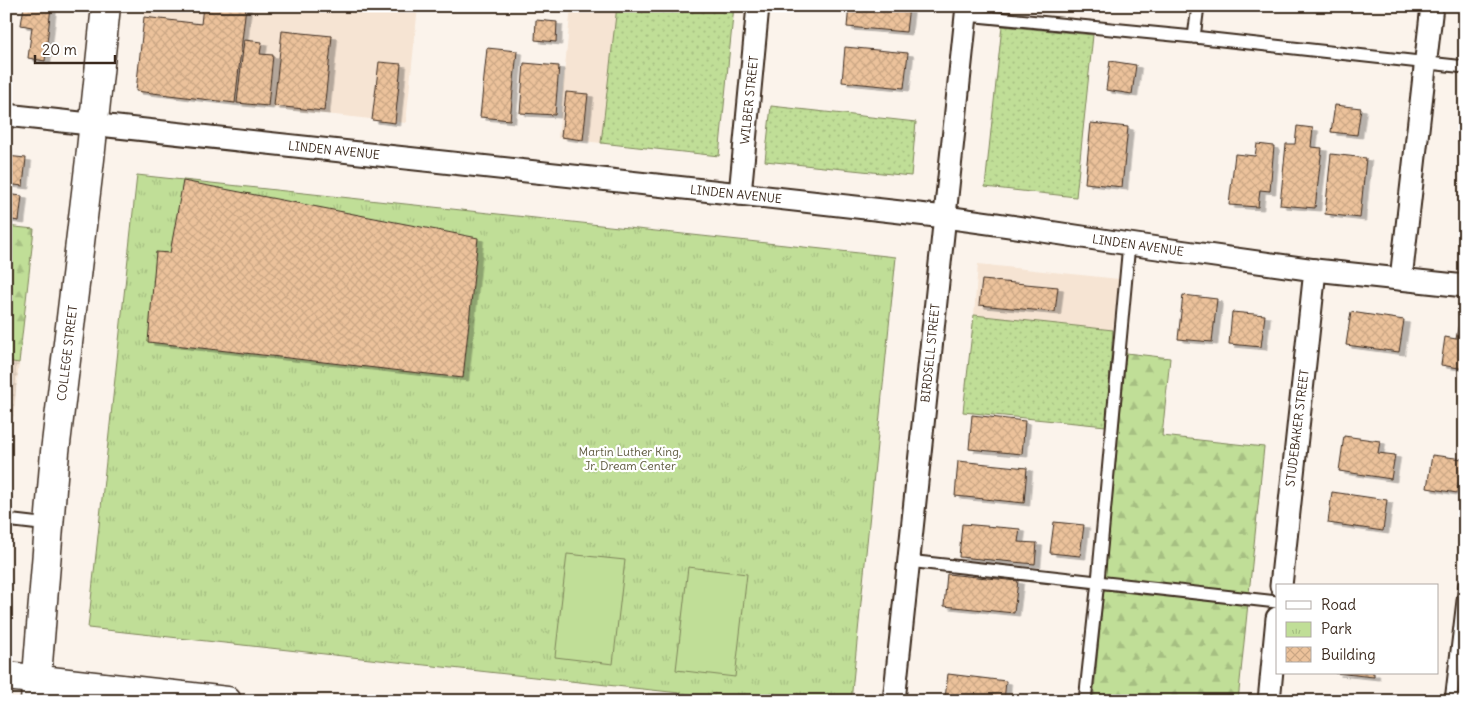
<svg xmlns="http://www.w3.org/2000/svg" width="1471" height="707" font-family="Delius,sans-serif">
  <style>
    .built { fill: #f6e4d3 }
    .industrial { fill: url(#industrial-grid) }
    .grass { fill: url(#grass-dots); stroke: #7e845a }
    .forest { fill: url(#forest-firs); stroke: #7e845a }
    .park { fill: url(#park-tufts); stroke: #7e845a }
    .garden { fill: #c0de97; stroke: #7e845a }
    .building { fill: url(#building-cross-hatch); stroke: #3b2a1e; filter: url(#shadow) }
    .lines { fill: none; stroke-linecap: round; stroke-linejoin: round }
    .lane-casing { stroke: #3b2a1e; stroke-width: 15 }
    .street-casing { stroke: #3b2a1e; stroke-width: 25 }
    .secondary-casing { stroke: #3b2a1e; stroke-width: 31 }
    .lane { stroke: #fff; stroke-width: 11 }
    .street { stroke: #fff; stroke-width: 21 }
    .secondary { stroke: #fff; stroke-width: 28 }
    .labels { text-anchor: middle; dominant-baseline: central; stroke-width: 4.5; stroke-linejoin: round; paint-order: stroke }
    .street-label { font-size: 12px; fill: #3b2a1e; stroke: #fff }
    .park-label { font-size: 12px; fill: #5c573c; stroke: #fff }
  </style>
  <defs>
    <pattern id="industrial-grid" width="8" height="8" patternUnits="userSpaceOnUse" patternTransform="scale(1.25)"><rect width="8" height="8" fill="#f6e4d3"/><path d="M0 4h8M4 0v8" fill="none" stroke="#d4c4b5"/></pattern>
    <pattern id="grass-dots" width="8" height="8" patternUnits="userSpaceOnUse" patternTransform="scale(1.25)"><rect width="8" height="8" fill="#c0de97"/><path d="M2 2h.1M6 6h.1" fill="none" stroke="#a6bf82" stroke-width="1.8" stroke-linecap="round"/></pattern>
    <pattern id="forest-firs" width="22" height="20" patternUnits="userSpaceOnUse" patternTransform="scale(1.25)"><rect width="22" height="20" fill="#c0de97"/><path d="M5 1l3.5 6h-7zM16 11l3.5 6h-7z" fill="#a6bf82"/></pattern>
    <pattern id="park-tufts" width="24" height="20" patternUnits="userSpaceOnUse" patternTransform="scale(1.25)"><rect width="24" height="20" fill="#c0de97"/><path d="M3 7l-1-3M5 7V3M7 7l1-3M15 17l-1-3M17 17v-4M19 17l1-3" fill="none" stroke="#a6bf82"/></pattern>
    <pattern id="building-cross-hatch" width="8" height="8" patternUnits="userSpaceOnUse" patternTransform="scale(1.25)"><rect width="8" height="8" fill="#ecc29b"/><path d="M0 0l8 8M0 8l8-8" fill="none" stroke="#cba785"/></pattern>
    <filter id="shadow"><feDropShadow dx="5.5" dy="3" stdDeviation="0" flood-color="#0004"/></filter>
  </defs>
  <rect width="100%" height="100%" fill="#fbf3eb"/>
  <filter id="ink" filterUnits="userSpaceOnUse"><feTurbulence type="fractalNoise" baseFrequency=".02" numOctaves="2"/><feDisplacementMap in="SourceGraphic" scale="10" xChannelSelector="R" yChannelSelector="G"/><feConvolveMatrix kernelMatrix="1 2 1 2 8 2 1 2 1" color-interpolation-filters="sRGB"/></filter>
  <g filter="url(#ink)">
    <g class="built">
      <polygon points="145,6 418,6 406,123 138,93"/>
      <polygon points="571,6 617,6 601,143 558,138"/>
      <polygon points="978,264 1119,279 1113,330 974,315"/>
    </g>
    <polygon class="industrial" points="6,361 19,363 6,481"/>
    <g class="grass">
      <polygon points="617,6 734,6 719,156 601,143"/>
      <polygon points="1002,26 1093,35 1076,197 985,187"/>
      <polygon points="771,106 916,122 911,176 765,161"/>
      <polygon points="974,315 1113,330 1106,426 963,412"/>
    </g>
    <g class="forest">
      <polygon points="6,226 34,229 19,363 6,361"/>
      <polygon points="1126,353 1170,358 1162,436 1264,447 1238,701 1093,701"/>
    </g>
    <polygon class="park" points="137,175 896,257 851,701 752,701 88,628"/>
    <g class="garden">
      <polygon points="567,554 625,560 613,664 555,657"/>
      <polygon points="688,567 747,574 735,677 676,670"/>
    </g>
    <g class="building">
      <polygon points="24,6 51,6 45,61 28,58 32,27 21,25"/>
      <polygon points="203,6 246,6 235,103 136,91 144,17 201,24"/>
      <polygon points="849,6 909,6 906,32 847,27"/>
      <polygon points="536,20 557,22 556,42 535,40"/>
      <polygon points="282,31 332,36 324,111 274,106"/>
      <polygon points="244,40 262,42 260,54 273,55 268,106 237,103"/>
      <polygon points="845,47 908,53 904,88 842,82"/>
      <polygon points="487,48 517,51 510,120 480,117"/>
      <polygon points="1110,61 1136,65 1132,94 1106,90"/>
      <polygon points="379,62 401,64 395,123 372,120"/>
      <polygon points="524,63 559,66 555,115 520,113"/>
      <polygon points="566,92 588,94 583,140 561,137"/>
      <polygon points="1335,105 1361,108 1357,135 1331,132"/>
      <polygon points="1091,123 1128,127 1122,187 1085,183"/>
      <polygon points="1297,126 1313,128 1311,147 1322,148 1315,208 1280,205 1286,144 1295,144"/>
      <polygon points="1257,144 1274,146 1270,191 1260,190 1258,207 1229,205 1235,154 1255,156"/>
      <polygon points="1331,154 1366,158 1360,218 1325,214"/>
      <polygon points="6,156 26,158 23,186 6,184"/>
      <polygon points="183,181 478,238 463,378 148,342 156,252 170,253"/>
      <polygon points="6,194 22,196 19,221 6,219"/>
      <polygon points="982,280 1058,287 1055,312 979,305"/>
      <polygon points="1183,295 1217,299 1212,342 1178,339"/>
      <polygon points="1232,312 1265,315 1261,347 1229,344"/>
      <polygon points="1351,312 1404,320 1399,352 1346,345"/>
      <polygon points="1459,323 1465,323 1465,369 1441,365 1445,337 1456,339"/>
      <polygon points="972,415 1025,421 1022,454 969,449"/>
      <polygon points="1344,436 1380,441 1378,453 1395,455 1391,479 1339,471"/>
      <polygon points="1432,455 1463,459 1457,493 1427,488"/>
      <polygon points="958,461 1027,468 1024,503 955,496"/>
      <polygon points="1332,492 1387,500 1383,531 1328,523"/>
      <polygon points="1054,522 1084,525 1080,556 1050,553"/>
      <polygon points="962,524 1020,529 1018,542 1037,543 1035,564 959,557"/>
      <polygon points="947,574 1018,581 1014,613 944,606"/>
      <polygon points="1335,673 1374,673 1374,677"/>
      <polygon points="948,674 1006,681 1004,701 959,701 945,698"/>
    </g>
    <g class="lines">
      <g class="lane-casing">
        <g id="lane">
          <polyline points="966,15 1194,37 1465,67"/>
          <polyline points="1194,37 1198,6"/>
          <polyline points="6,520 49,525"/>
          <polyline points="908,561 1277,602"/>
          <polyline points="1085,701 1098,581 1129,244"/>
          <polyline points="1451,701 1465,584"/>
        </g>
      </g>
      <g class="street-casing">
        <g id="street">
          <polyline points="6,115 740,194 945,217 996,224 1129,244 1315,270 1465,286"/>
          <polyline points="740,194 758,6"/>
          <polyline points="1401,279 1432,6"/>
          <polyline points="1281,586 1315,270"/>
          <polyline points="894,701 967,6"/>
          <polyline points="1269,701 1277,618"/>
        </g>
      </g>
      <g class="secondary-casing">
        <g id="secondary">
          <polyline points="6,676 227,701"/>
          <polyline points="35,701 55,452 90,159 106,6"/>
        </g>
      </g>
      <use href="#lane" class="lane"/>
      <use href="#street" class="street"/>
      <use href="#secondary" class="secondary"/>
    </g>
  </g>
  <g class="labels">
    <g class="street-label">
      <text transform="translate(749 100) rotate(-84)">WILBER STREET</text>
      <text transform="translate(334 150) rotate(6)">LINDEN AVENUE</text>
      <text transform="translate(736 194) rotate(6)">LINDEN AVENUE</text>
      <text transform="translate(1138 245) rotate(8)">LINDEN AVENUE</text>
      <text transform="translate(67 353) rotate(-83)">COLLEGE STREET</text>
      <text transform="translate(930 353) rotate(-84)">BIRDSELL STREET</text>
      <text transform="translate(1297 428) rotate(-83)">STUDEBAKER STREET</text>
    </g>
    <g class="park-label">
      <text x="630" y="451">Martin Luther King,<tspan x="630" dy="14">Jr. Dream Center</tspan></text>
    </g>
  </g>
  <rect width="1471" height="707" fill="none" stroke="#fff" stroke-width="25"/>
  <rect x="12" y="12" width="1446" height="682" fill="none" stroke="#3b2a1e" stroke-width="2" filter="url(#ink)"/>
  <rect x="1276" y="584" width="162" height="90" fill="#ffffff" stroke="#b1aaa5"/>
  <rect x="1286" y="601" width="25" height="8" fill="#ffffff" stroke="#b1aaa5"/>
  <text x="1321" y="610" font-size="15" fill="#3b2a1e">Road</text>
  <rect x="1286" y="622" width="25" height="15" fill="url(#park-tufts)" stroke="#b1aaa5"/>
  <text x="1321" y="634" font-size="15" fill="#3b2a1e">Park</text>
  <rect x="1286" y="647" width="25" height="15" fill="url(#building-cross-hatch)" stroke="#b1aaa5"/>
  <text x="1321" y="660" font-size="15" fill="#3b2a1e">Building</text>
  <path d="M35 55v8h80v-8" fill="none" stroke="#3b2a1e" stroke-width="2.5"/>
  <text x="42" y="55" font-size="15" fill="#3b2a1e" stroke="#ffffff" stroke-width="4" paint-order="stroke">20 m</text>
</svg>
